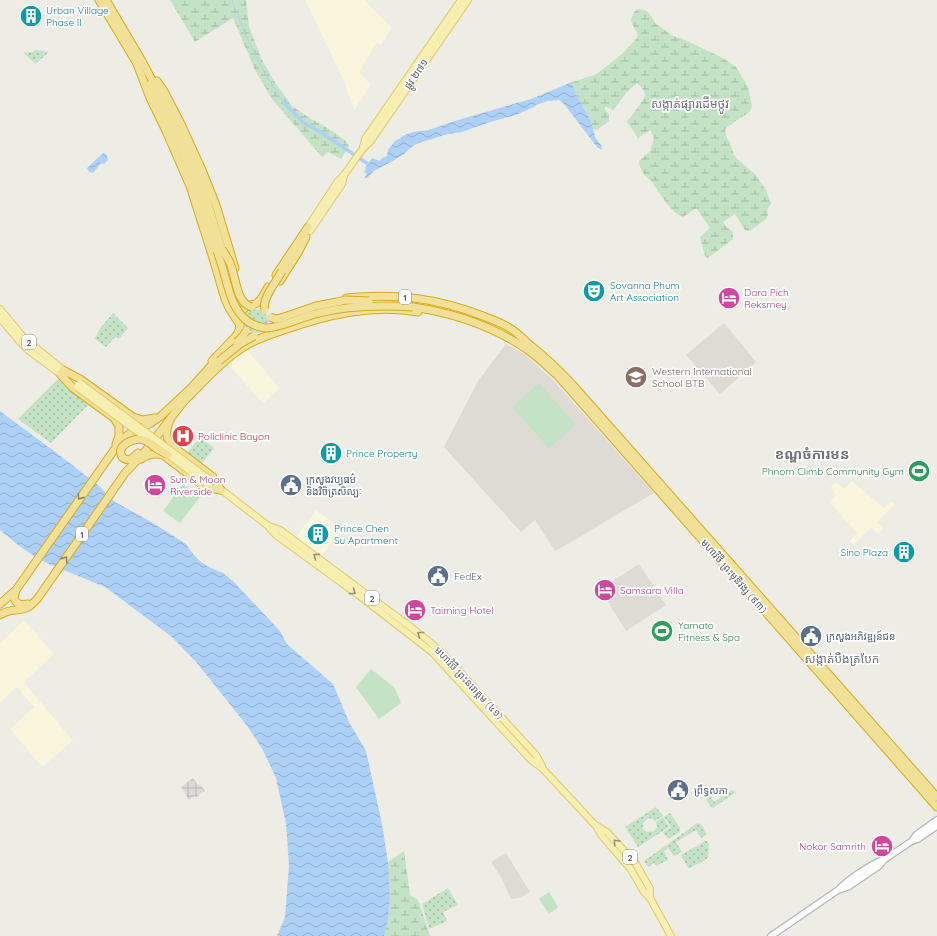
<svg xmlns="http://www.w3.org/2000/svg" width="937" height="936" font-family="Quicksand,'Noto Sans Khmer',sans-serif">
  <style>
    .commercial { fill: #faf5dd }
    .industrial { fill: url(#industrial-grid) }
    .education { fill: #dddbd3 }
    .medical { fill: #f8e6e3 }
    .grass { fill: url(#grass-dots) }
    .wetland { fill: url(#wetland-marsh) }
    .garden { fill: #c4e2c6 }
    .water { fill: url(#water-waves) }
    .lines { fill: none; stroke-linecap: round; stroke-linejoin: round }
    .stream { stroke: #add1f6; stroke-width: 1 }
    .canal { stroke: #add1f6; stroke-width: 3.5 }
    .secondary-casing { stroke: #b4b6bb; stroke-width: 8 }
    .primary-casing { stroke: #e2c869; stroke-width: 8 }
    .highway-casing { stroke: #d9aa19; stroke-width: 9 }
    .secondary { stroke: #fff; stroke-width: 5.5 }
    .primary { stroke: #f6efb1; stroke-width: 6 }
    .highway { stroke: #f1e198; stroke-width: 7 }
    .primary-bridge-casing { stroke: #e2c869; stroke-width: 8; stroke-linecap: butt }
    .highway-bridge-casing { stroke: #d9aa19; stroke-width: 9; stroke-linecap: butt }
    .primary-bridge { stroke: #f6efb1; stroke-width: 6 }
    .highway-bridge { stroke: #f1e198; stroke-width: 7 }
    .oneway { stroke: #898674 }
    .oneway2 { stroke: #93917f }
    .labels { text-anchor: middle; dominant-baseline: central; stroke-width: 3.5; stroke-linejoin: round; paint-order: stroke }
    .shield { fill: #fff; stroke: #8e8f92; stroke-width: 1 }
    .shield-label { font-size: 9px; font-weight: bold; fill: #5d5f64 }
    .culture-label { font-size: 10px; fill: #0d838f; stroke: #fff; text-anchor: start }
    .street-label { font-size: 10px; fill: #5d5f64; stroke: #fff }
    .hotel-label { font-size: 10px; fill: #b23c85; stroke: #fff; text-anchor: start }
    .education-label { font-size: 10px; fill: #785e54; stroke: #fff; text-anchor: start }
    .health-label { font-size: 10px; fill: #be3a42; stroke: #fff; text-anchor: start }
    .leisure-label { font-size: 10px; fill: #27864d; stroke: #fff; text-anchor: end }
    .service-label { font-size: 10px; fill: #4e5e75; stroke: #fff; text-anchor: start }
    .quarter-label { font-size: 12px; fill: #6e7175; stroke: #fff }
    .district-label { font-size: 14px; font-weight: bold; fill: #6e7175; stroke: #fff }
  </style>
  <defs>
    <pattern id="industrial-grid" width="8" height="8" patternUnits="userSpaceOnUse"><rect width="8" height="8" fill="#dcdbd7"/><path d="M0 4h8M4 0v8" fill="none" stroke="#b6b5b2"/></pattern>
    <pattern id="grass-dots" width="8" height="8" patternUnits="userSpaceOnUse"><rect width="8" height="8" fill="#c4e2c6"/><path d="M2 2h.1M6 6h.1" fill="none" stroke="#a2baa4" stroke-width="1.8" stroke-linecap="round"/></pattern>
    <pattern id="wetland-marsh" width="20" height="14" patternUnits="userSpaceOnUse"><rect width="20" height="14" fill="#c4e2c6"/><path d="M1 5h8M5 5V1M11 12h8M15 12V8" fill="none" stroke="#a2baa4"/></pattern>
    <pattern id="water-waves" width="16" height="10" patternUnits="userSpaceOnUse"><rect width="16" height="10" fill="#add1f6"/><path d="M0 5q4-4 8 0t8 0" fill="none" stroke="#90adcb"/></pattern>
  </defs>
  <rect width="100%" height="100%" fill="#edece5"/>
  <g class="commercial">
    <polygon points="305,0 365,0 377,13 392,27 381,45 377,43 359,72 371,85 354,110 343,79"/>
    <polygon points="246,349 280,388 263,403 228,364"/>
    <polygon points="852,481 884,508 891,501 895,504 877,522 884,528 878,534 871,527 853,545 850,541 857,533 829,502 837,495 830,488 836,482 844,489"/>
    <polygon points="316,510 342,530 321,557 295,538"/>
    <polygon points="24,620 54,654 24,682 73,741 42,767 10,729 34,707 17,687 0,703 0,643"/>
  </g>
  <polygon class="industrial" points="193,778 198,785 200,784 205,791 196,797 195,796 189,800 181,787"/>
  <g class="education">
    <polygon points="724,323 756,362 720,394 686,355"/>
    <polygon points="506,344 524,354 554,381 654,493 611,518 585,534 555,551 535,520 521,532 444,447 478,381"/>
    <polygon points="639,564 666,605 626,631 600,589"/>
    <polygon points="506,853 530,892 519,898 511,899 501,877 491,862"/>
  </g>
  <polygon class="medical" points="186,424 194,430 181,448 173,442"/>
  <g class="grass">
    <polygon points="37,50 49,52 35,64 23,52 28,53"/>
    <circle cx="256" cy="321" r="12"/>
    <polygon points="113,313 128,328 119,339 115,337 106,347 94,338 97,335 99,330"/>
    <polygon points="59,378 71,391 89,404 51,443 18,419"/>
    <polygon points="200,437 214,448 201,465 186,454"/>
    <polygon points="706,790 714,802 732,790 736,792 713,808 711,807 702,793"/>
    <path d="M656,807L663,816L655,821L650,818C645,819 642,823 643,829L647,832L654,831L657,828L656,822L663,817L669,827L638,847L625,827Z"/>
    <polygon points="670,813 680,828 680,832 668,839 663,832 671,827 664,817"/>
    <polygon points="698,823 702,825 706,833 705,836 701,838 696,830 676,842 682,852 674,856 668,848 664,851 668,860 656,866 654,863 648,867 644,861 696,824"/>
    <polygon points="705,841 707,841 709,844 708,858 705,860 690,868 688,868 681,855"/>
    <polygon points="448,888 458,905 443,912 447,921 429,929 422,904"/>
  </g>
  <g class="wetland">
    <polygon points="170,0 246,0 249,27 262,60 276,84 292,106 311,119 326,127 329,129 345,140 349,146 341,159 328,152 322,157 272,99 255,70 233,18 195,42"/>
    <path d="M639,9L647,11L651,16L655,23L673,36L683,39L723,58L736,67L748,87L752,106L749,113L737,120L726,128L725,131L727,138L730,142L734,155L738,160L756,175L766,190L771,203L767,210L768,215L766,219L750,231H748L745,230L735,214L723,222C724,227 730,228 733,233V239L708,258L705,256L700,237L710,228L697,209H695L683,217C672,214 659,192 652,182C649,179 645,176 643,173C641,169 639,165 639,161L650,151L654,138L650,130L638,138L627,122C631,116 645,100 645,94C644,90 640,85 637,83L627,92L613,110L607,107H605V110L609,114V121L597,130L593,129L591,121L575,92L572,82L595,75L622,54L636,39L638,35C634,24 626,21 636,10Z"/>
    <polygon points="404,851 410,895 417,899 420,905 430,936 384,936 388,920 390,897 388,862"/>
  </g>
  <g class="garden">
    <polygon points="539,383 576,425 549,448 512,407"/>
    <polygon points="183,484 200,497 180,523 163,511"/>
    <polygon points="371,669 395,688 401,703 379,719 356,687"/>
    <polygon points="549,892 558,907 549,914 539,899"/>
  </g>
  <g class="water">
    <polygon points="572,82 575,92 591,121 595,137 601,145 602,150 597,147 564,104 559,100 548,101 536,105 534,107 516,115 490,122 462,132 448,134 416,144 409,149 404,154 393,161 385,165 374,171 367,178 364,178 367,174 364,172 366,169 365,168 372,158 380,161 382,158 387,156 388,150 395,141 405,135 413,132 428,130 458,120 531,99"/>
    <polygon points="104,153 107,156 108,160 104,164 101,163 93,173 89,172 87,168 102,154"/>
    <polygon points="0,411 54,451 98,485 115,502 153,523 186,544 193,554 201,562 211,568 223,573 233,581 280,631 287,644 333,684 349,722 366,751 382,824 388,862 390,897 388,920 384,936 277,936 285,917 289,865 286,824 276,778 263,750 248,727 197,663 172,637 105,587 49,564 34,556 18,545 0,530"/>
  </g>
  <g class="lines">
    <polyline class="stream" points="232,0 246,36 265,74 284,103"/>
    <polyline class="canal" points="284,103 304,123 322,133 368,164"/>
    <g class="secondary-casing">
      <g id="secondary">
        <polyline points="912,841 916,835 937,820"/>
        <polyline points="839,890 848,887 879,866 885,859 912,841 918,839 937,826"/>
        <path d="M771,936L838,890C849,879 870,864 885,859"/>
      </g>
    </g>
    <g class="primary-casing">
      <g id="primary">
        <polyline points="363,147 365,139 461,0"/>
        <path d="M308,227L338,181C351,170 356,153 370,142L468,0"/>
        <polyline points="310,231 342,184 344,176"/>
        <polyline points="0,309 24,338 66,372"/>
        <polyline points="0,318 20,342 28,350 63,376"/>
        <polyline points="219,488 267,525 276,535 357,594 432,652 531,760 542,768 596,826 602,836 630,868 644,892 650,898 671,936"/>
        <polyline points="269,526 280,530 416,631 431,643 444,655 536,755 542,766"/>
        <polyline points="597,826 607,832 636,864 650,889 650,898"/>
      </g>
    </g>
    <g class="highway-casing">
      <g id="highway">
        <polyline points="99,0 139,67"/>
        <polyline points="106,0 142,61 176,126 189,154 204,191 222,249"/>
        <polyline points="137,64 150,98 166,131 190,186 212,255 225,299 229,308 240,325"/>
        <polyline points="157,81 164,91 181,124 202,170 216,205 235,268"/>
        <path d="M149,85C166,117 183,149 195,183C204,205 210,228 217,251"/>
        <polyline points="276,275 308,227"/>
        <polyline points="280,281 299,251 306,237"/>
        <path d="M346,298C396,293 437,298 483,316C493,320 503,323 511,329C518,333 524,340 530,345C545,357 559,370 572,384L937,797"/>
        <path d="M413,307C454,313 493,326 528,350C539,358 548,367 558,376L937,807"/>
        <path d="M239,320C240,313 244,307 250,305C254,304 253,305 257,303C262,299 265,293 268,287"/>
        <polyline points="212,361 235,337 238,333 240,327"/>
        <polyline points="63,370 80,379 133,417 143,420 155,418"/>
        <polyline points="60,374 73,388 114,418 119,426 119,436 116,444"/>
        <path d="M186,399C204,382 220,362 242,348C255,339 269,335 284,330C327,315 372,304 418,312"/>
        <path d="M169,423C164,434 167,440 175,448L213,477L221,490"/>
        <path d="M122,457C129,463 133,458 138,453"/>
        <path d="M141,459C148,454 155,453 163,455L205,487L221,490"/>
        <path d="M16,590L14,598C16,605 22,605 28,604"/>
        <polyline points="0,604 16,590 121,440 129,434 151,423 161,416 192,387 217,359"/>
        <path d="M0,615C10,608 18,612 28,607C32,605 35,601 38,598L125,473L143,454L188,396"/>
      </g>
    </g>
    <use href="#secondary" class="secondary"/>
    <use href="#primary" class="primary"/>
    <use href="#highway" class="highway"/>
    <g class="primary-bridge-casing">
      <g id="primary-bridge">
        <polyline points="80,383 210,480"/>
        <polyline points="77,387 150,441"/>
        <polyline points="165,452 207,484"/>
      </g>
    </g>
    <g class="highway-bridge-casing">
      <g id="highway-bridge">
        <path d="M222,249C225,254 228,258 230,263C236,276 236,304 252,307"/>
        <path d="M217,251C220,260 223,268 225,277C229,290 232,305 242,316C248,323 257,327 266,328C280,328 304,316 319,313C350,305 381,305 413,307"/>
        <path d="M265,310C261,299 277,281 282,271"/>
        <polyline points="270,317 275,319 281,318 316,306 337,302 345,300 369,301"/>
        <polyline points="237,342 243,336 246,331"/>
        <polyline points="219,361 240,344 254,336"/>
        <path d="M122,457C120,453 120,449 123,446C128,441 137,438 144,440C149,442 153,446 157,449C161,451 165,453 168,455"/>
      </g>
    </g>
    <use href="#primary-bridge" class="primary-bridge"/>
    <use href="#highway-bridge" class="highway-bridge"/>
  </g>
  <defs><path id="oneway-chevron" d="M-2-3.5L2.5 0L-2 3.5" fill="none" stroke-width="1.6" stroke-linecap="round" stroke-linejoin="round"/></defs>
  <g class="oneway">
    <use href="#oneway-chevron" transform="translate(80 497) rotate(125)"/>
    <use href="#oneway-chevron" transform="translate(65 559) rotate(-55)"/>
  </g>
  <g class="oneway2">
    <use href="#oneway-chevron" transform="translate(316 556) rotate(-144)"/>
    <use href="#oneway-chevron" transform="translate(353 592) rotate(36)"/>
    <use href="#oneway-chevron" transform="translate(420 634) rotate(-142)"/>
    <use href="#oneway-chevron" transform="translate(616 842) rotate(-133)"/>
  </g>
  <defs>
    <g id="building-disc" transform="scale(1.15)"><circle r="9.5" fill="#0f9aa8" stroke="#fff"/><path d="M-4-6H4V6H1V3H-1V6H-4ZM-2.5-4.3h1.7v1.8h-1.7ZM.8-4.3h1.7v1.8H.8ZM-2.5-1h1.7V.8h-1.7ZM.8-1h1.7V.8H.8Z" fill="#fff"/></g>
    <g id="theatre-disc" transform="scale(1.15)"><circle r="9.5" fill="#0f9aa8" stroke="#fff"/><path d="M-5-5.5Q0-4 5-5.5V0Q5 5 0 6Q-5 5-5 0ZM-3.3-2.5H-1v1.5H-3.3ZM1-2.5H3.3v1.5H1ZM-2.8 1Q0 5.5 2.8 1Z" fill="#fff"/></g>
    <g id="hotel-disc" transform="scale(1.15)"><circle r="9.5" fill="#d1479c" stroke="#fff"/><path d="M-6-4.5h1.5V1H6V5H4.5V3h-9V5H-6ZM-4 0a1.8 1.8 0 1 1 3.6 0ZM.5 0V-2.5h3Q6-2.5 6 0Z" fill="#fff"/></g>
    <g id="school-disc" transform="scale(1.15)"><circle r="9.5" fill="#8d6e63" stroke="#fff"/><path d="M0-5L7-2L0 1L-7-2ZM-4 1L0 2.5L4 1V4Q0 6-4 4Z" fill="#fff"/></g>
    <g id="hospital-disc" transform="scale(1.15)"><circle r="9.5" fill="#e0444e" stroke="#fff"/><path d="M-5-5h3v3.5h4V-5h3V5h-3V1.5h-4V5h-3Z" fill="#fff"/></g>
    <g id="stadium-disc" transform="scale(1.15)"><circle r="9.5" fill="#2e9e5b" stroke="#fff"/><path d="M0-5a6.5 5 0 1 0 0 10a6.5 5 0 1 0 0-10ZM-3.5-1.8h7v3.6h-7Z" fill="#fff"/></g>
    <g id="civic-disc" transform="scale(1.15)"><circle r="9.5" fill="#5c6f8a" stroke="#fff"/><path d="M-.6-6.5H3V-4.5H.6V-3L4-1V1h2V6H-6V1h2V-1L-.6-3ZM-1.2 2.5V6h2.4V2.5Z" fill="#fff"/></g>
  </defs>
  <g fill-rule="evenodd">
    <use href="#building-disc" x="31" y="16"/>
    <use href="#theatre-disc" x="594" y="291"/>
    <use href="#hotel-disc" x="729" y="298"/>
    <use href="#school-disc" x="636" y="377"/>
    <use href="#hospital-disc" x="183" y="436"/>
    <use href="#building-disc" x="331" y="453"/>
    <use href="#stadium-disc" x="919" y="471"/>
    <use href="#hotel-disc" x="155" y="485"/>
    <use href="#civic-disc" x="291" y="485"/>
    <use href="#building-disc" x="318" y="534"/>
    <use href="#building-disc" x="904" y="552"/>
    <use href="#civic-disc" x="438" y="576"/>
    <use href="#hotel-disc" x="605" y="590"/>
    <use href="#hotel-disc" x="415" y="610"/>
    <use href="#stadium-disc" x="662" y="631"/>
    <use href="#civic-disc" x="811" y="636"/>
    <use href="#civic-disc" x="678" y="790"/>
    <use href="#hotel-disc" x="882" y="846"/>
  </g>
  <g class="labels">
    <g class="shield">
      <rect x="399" y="290" width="12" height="14" rx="3"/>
      <rect x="22" y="335" width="14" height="14" rx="3"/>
      <rect x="76" y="527" width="12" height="14" rx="3"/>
      <rect x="365" y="591" width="14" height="14" rx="3"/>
      <rect x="623" y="850" width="14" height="14" rx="3"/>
    </g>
    <g class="shield-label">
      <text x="405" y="297">1</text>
      <text x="29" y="342">2</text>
      <text x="82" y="534">1</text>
      <text x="372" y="598">2</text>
      <text x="630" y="857">2</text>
    </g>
    <g class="culture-label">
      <text x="46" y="10">Urban Village<tspan x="46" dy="12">Phase II</tspan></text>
      <text x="610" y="285">Sovanna Phum<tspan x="610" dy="12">Art Association</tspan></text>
      <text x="346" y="453">Prince Property</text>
      <text x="334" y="528">Prince Chen<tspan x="334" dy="12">Su Apartment</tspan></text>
      <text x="888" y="552" text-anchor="end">Sino Plaza</text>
    </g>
    <g class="street-label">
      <text transform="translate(416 74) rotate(-56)">ផ្លូវ ២៧១</text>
      <text transform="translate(734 576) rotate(49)">មហាវិថី ព្រះមុនីវង្ស (៩៣)</text>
      <text transform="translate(469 683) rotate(47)">មហាវិថី ព្រះនរោត្តម (៤១)</text>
    </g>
    <g class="hotel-label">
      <text x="744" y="292">Dara Pich<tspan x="744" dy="12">Reksmey</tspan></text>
      <text x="170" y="479">Sun &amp; Moon<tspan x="170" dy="12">Riverside</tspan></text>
      <text x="620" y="590">Samsara Villa</text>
      <text x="430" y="610">Taiming Hotel</text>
      <text x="866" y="846" text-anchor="end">Nokor Samrith</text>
    </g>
    <g class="education-label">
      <text x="652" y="371">Western International<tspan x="652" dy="12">School BTB</tspan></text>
    </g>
    <g class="health-label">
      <text x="198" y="436">Policlinic Bayon</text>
    </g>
    <g class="leisure-label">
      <text x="904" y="471">Phnom Climb Community Gym</text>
      <text x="678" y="625" text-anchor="start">Yamato<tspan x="678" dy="12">Fitness &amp; Spa</tspan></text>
    </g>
    <g class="service-label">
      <text x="306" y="479">ក្រសួងវប្បធម៌<tspan x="306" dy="12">និងវិចិត្រសិល្បៈ</tspan></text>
      <text x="454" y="576">FedEx</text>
      <text x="826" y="636">ក្រសួងអភិវឌ្ឍន៍ជន</text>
      <text x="694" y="790">ព្រឹទ្ធសភា</text>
    </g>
    <g class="quarter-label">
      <text x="690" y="103">សង្កាត់ផ្សារដើមថ្កូវ</text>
      <text x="842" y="658">សង្កាត់បឹងត្របែក</text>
    </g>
    <g class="district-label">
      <text x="812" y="454">ខណ្ឌចំការមន</text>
    </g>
  </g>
</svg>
